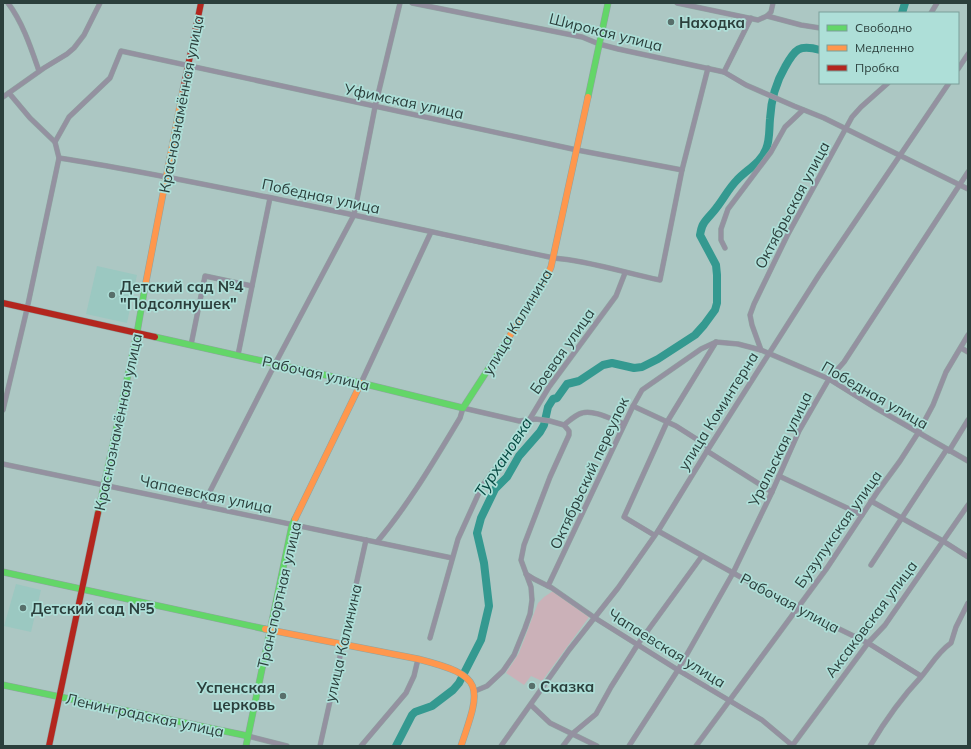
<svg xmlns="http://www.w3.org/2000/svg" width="971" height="749" font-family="Mulish,sans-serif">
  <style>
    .built { fill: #9bc8c1 }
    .green { fill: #cbb1b8 }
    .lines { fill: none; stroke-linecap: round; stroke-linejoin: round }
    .river { stroke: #349990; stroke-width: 8 }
    .street-casing { stroke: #8fa4a1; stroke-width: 5.5 }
    .fast-casing { stroke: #8fa4a1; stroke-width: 7 }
    .slow-casing { stroke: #8fa4a1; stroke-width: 7 }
    .jam-casing { stroke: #8fa4a1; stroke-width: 7 }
    .street { stroke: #9491a0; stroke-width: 4.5 }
    .fast { stroke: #63d668; stroke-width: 6 }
    .slow { stroke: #ff974d; stroke-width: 6 }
    .jam { stroke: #b3261e; stroke-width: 6 }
    .poi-dot { fill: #586f6b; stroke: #aedfd8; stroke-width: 1.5 }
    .labels { text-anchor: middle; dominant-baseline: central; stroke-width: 3.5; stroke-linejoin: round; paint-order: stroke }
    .poi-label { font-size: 15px; font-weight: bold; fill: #2b3f3c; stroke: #aedfd8; text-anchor: start }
    .street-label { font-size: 15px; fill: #2b3f3c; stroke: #aedfd8 }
    .water-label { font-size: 16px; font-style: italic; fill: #064841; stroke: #aedfd8 }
  </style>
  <rect width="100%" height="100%" fill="#acc7c3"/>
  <g class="built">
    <polygon points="97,266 137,275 127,323 86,314"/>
    <polygon points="16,584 41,590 31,632 4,626"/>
  </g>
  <polygon class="green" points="553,591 589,617 542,681 531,676 524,685 506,673 519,653 538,603 544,597"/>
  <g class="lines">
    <g class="river">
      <polyline points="902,13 905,3"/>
      <path d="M396,746L412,715L415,712L432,706L453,690L459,683L481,640L489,606L484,563L477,533L481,518L495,489L507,477L519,456L540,432L544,425L548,407L553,399L557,398L567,384L579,381L603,365L612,363L634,368L642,367L658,359L695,335L704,325L715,310L717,303V275L716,265L700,235C701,231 701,227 704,223C707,218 713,213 717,207C724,198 729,188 737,180C746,170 761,163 766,149C770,140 769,130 770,119C771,100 775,84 785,67C795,49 799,44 820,50"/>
    </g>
    <g class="street-casing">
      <g id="street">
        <path d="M8,3C23,23 31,48 39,71"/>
        <polyline points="412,3 582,37 599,44 618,49 724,72 746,85 794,106 824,118 968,189"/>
        <polyline points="677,3 758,20 767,16 801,25 820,28"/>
        <polyline points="931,13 937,3"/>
        <polyline points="767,16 771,12 773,3"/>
        <polyline points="958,69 968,54"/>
        <polyline points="724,72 751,18"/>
        <polyline points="3,97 44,68 67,54 74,48 84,35 100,3"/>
        <polyline points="55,142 69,117 110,78 121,51 577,150 682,170"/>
        <path d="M59,158C124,168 188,181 252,194C353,214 454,237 554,258C590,261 625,273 660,280L682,170L708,68"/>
        <polyline points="725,248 721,240 721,229 728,209 771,152 785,127 803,110"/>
        <polyline points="191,345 205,276 252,286"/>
        <polyline points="961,348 968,352"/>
        <polyline points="761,350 752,325 750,315 754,304 787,236 852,117 861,107 888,83"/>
        <polyline points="238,355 270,198"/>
        <polyline points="361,383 431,232"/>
        <polyline points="633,406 676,426 709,447"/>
        <polyline points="3,410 27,309 59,158 55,142 30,118 9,93"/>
        <path d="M564,425C569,421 575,415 582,413C593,409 613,420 624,424"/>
        <polyline points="707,451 772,492"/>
        <polyline points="949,451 968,420"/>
        <polyline points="3,464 452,558"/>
        <polyline points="779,476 862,515"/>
        <polyline points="871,501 943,541 968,557"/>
        <polyline points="203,505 275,364 354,215 375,107 400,3"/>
        <polyline points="658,531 796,608 868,643 921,676"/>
        <polyline points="654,535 624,517 667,422 716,342"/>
        <path d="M377,542C409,504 434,461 460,418L463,408L519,421L536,419L550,421L564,425L569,431V435L550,477L524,545L521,560L531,587L532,600L530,614L525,628L514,655L503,671L487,686L475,691"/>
        <polyline points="871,565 947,449"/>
        <polyline points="526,574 534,579 552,588 595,618 678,670 762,720 793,746"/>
        <polyline points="548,586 633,406 642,390 701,349 716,342 738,344 761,350 829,379 874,407 968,461"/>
        <polyline points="430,638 458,539 482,486 519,437 549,387 616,296 625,273"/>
        <polyline points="531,705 550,723 597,746"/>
        <polyline points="248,736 287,746"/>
        <polyline points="320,746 366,540"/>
        <polyline points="361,746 406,693 414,676 418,659"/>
        <polyline points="501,746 569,650 618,588 658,531 707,451 819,275 949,83"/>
        <polyline points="563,746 572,734 596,714 611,687 638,644 702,556"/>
        <polyline points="629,746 678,670 733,573 772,492 799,431 829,379 844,362 968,172"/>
        <polyline points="696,746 827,568 878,491 900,461 918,433 933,405 946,372 968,335"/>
        <polyline points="792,746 868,643 885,625 968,505"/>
        <path d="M870,746C885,721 901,698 921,677C931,665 938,652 951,643L956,627L968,603"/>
      </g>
    </g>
    <g class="fast-casing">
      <g id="fast">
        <polyline points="588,97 608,3"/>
        <polyline points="155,337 361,383 463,408 509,337"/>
        <polyline points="98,513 137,333 145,287"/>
        <polyline points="3,572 265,629"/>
        <polyline points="3,685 248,736"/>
        <polyline points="246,746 292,525 295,519"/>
      </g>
    </g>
    <g class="slow-casing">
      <g id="slow">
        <polyline points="145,287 183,90"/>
        <polyline points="509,337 547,276 551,267 588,97"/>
        <polyline points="295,519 361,383"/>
        <path d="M265,629L418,659C485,676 482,685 461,746"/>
      </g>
    </g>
    <g class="jam-casing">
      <g id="jam">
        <polyline points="183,90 201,3"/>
        <polyline points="3,303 155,337"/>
        <polyline points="49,746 98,513"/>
      </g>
    </g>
    <use href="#street" class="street"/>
    <use href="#fast" class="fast"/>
    <use href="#slow" class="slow"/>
    <use href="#jam" class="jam"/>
  </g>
  <g class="poi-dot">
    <circle cx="671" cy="22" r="4"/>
    <circle cx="112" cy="295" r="4"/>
    <circle cx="23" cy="608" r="4"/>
    <circle cx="532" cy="686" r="4"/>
    <circle cx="283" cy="696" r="4"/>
  </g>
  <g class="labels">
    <g class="poi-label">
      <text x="679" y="22">Находка</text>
      <text x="120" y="286">Детский сад №4<tspan x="120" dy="17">"Подсолнушек"</tspan></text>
      <text x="31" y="608">Детский сад №5</text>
      <text x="540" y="686">Сказка</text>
      <text x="275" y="687" text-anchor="end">Успенская<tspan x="275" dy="17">церковь</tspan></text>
    </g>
    <g class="street-label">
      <text transform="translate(606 32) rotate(14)">Широкая улица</text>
      <text transform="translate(404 101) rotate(12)">Уфимская улица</text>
      <text transform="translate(181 104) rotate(-79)">Краснознамённая улица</text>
      <text transform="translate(321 196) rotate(12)">Победная улица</text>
      <text transform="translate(792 205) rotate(-62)">Октябрьская улица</text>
      <text transform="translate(517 322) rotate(-59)">улица Калинина</text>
      <text transform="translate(562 351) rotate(-55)">Боевая улица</text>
      <text transform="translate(316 373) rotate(13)">Рабочая улица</text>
      <text transform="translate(875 395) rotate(30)">Победная улица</text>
      <text transform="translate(718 411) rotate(-58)">улица Коминтерна</text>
      <text transform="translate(118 422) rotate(-78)">Краснознамённая улица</text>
      <text transform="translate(780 449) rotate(-64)">Уральская улица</text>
      <text transform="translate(589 473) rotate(-65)">Октябрьский переулок</text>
      <text transform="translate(206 494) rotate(12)">Чапаевская улица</text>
      <text transform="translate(838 529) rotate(-55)">Бузулукская улица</text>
      <text transform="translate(279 595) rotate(-77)">Транспортная улица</text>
      <text transform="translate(790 603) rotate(28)">Рабочая улица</text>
      <text transform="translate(871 619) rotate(-53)">Аксаковская улица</text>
      <text transform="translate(343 643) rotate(-77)">улица Калинина</text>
      <text transform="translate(667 648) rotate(32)">Чапаевская улица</text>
      <text transform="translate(145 715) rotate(12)">Ленинградская улица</text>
    </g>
    <g class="water-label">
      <text transform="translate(503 457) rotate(-57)">Турхановка</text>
    </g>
  </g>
  <rect width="971" height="749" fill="none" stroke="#2b3f3c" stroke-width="8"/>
  <rect x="819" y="12" width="140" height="72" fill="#aedfd8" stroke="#7a9f9a"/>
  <rect x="827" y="25" width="20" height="6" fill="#63d668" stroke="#7a9f9a"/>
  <text x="855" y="32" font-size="12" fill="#2b3f3c">Свободно</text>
  <rect x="827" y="45" width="20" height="6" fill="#ff974d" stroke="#7a9f9a"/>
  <text x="855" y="52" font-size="12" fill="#2b3f3c">Медленно</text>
  <rect x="827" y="65" width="20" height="6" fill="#b3261e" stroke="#7a9f9a"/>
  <text x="855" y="72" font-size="12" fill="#2b3f3c">Пробка</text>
</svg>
